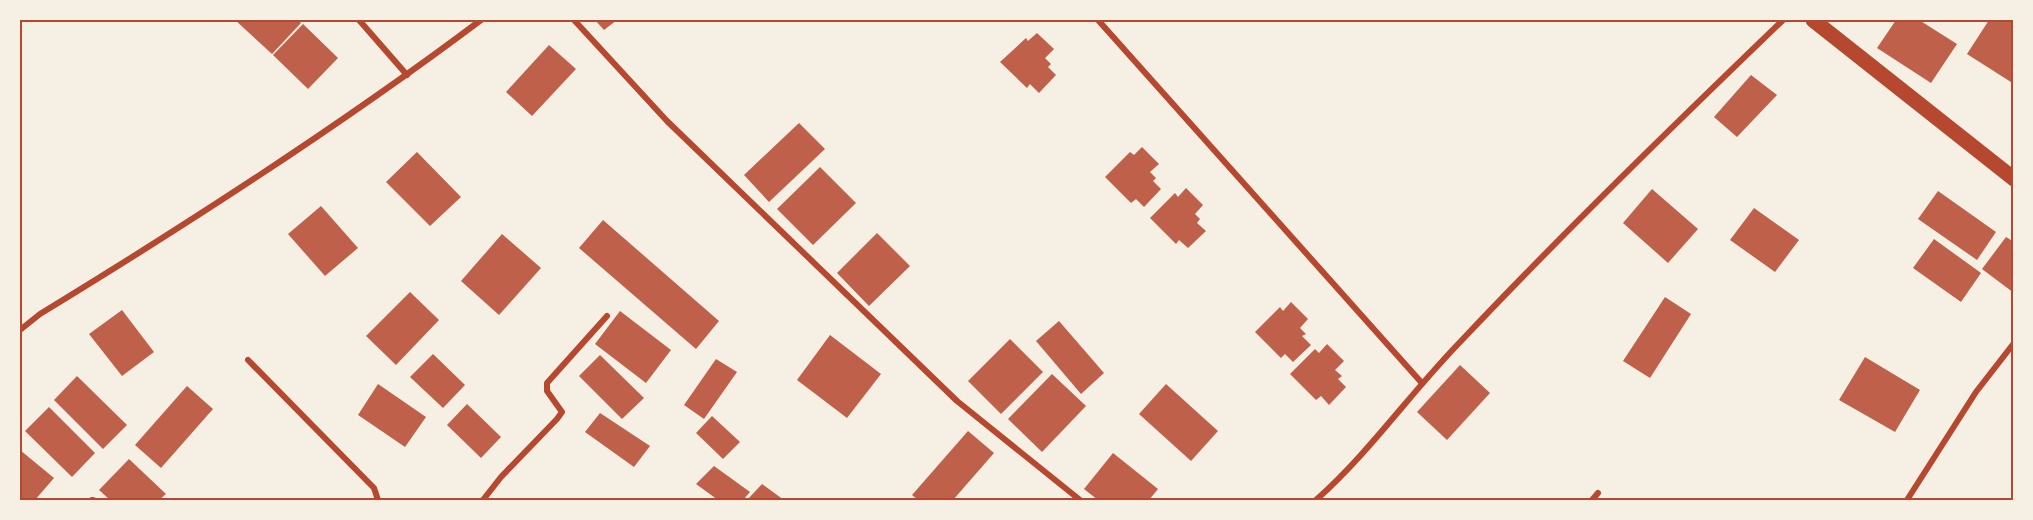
<svg xmlns="http://www.w3.org/2000/svg" width="2033" height="520" font-family="'PT Sans',sans-serif">
  <style>
    .building { fill: #bf614a }
    .lines { fill: none; stroke-linecap: round; stroke-linejoin: round }
    .minor { stroke: #b5482f; stroke-width: 6 }
    .primary { stroke: #b5482f; stroke-width: 15 }
    .neatline { fill: none; stroke: #b5482f; stroke-width: 2 }
  </style>
  <rect width="100%" height="100%" fill="#f6efe4"/>
  <g class="building">
    <polygon points="235,20 297,20 301,23 272,54"/>
    <polygon points="595,20 617,20 604,30"/>
    <polygon points="1896,20 1919,20 1957,44 1931,83 1877,48"/>
    <polygon points="1989,20 2009,20 2014,22 2014,84 1967,54"/>
    <polygon points="303,24 338,58 308,89 273,55"/>
    <polygon points="1037,33 1054,49 1045,58 1051,64 1048,67 1056,75 1039,93 1030,84 1027,88 1000,62 1026,38 1028,41"/>
    <polygon points="549,45 576,69 532,116 506,92"/>
    <polygon points="1751,75 1777,95 1737,137 1714,117"/>
    <polygon points="799,123 825,149 769,202 744,175"/>
    <polygon points="1142,147 1159,164 1150,172 1156,178 1153,181 1161,189 1144,207 1136,199 1131,203 1105,177 1130,152 1134,155"/>
    <polygon points="417,152 461,197 430,226 386,182"/>
    <polygon points="820,167 856,203 813,245 777,209"/>
    <polygon points="1186,188 1203,205 1195,214 1200,219 1197,223 1206,231 1188,248 1179,240 1176,244 1150,218 1175,193 1178,197"/>
    <polygon points="1652,189 1698,229 1668,263 1623,223"/>
    <polygon points="1938,191 1996,232 1977,260 1918,219"/>
    <polygon points="321,206 358,248 325,276 288,234"/>
    <polygon points="1754,208 1799,240 1775,272 1730,240"/>
    <polygon points="603,220 719,321 696,349 579,248"/>
    <polygon points="877,233 910,266 869,306 837,273"/>
    <polygon points="502,234 541,268 499,315 461,281"/>
    <polygon points="2006,237 2014,242 2014,293 1982,269"/>
    <polygon points="1934,239 1981,273 1961,302 1913,268"/>
    <polygon points="410,292 439,320 396,365 366,336"/>
    <polygon points="1665,297 1691,314 1650,378 1623,361"/>
    <polygon points="1291,302 1308,319 1300,328 1306,334 1302,336 1311,345 1293,362 1285,354 1281,358 1255,332 1280,307 1283,311"/>
    <polygon points="122,310 154,352 122,376 89,334"/>
    <polygon points="620,311 671,350 646,383 595,344"/>
    <polygon points="1059,321 1104,373 1081,394 1036,341"/>
    <polygon points="830,335 881,374 847,418 797,380"/>
    <polygon points="1010,339 1043,372 1001,414 968,381"/>
    <polygon points="1327,344 1344,361 1335,370 1342,376 1338,379 1346,387 1329,405 1321,396 1316,400 1290,374 1315,349 1319,353"/>
    <polygon points="433,354 465,385 443,408 410,377"/>
    <polygon points="600,355 644,398 622,419 579,376"/>
    <polygon points="1865,357 1920,390 1895,432 1839,400"/>
    <polygon points="716,359 737,372 704,419 684,405"/>
    <polygon points="1460,365 1490,393 1447,440 1417,412"/>
    <polygon points="1052,374 1086,406 1042,452 1008,419"/>
    <polygon points="77,376 127,425 103,449 54,400"/>
    <polygon points="378,384 426,417 405,447 358,415"/>
    <polygon points="1166,384 1218,431 1191,461 1139,414"/>
    <polygon points="187,386 213,409 161,468 135,445"/>
    <polygon points="467,404 501,437 481,458 447,425"/>
    <polygon points="49,407 95,453 72,477 25,431"/>
    <polygon points="600,413 650,446 634,467 585,432"/>
    <polygon points="712,416 740,442 723,459 696,433"/>
    <polygon points="968,431 994,453 953,500 918,500 912,495"/>
    <polygon points="20,450 54,478 35,500 20,500"/>
    <polygon points="1113,453 1158,489 1149,500 1098,500 1084,489"/>
    <polygon points="129,459 166,494 159,500 110,500 99,490"/>
    <polygon points="714,466 750,492 743,500 718,500 696,484"/>
    <polygon points="762,484 784,500 747,500"/>
  </g>
  <g class="lines">
    <g class="minor">
      <polyline points="359,20 407,75"/>
      <polyline points="574,20 667,121 957,401 1080,500"/>
      <polyline points="1098,20 1421,382"/>
      <path d="M20,330L40,314C191,222 340,126 481,20"/>
      <polyline points="248,360 374,488 378,500"/>
      <polyline points="92,500 93,500"/>
      <polyline points="483,500 501,477 557,419 562,412 547,391 547,383 607,316"/>
      <path d="M1316,500C1370,452 1411,392 1462,340C1566,230 1674,125 1783,20"/>
      <polyline points="1592,500 1598,493"/>
      <polyline points="1907,500 1976,392 2014,343"/>
    </g>
    <polyline class="primary" points="1813,20 2014,179"/>
  </g>
  <rect width="2033" height="520" fill="none" stroke="#f6efe4" stroke-width="42"/>
  <rect x="21" y="21" width="1991" height="478" class="neatline"/>
</svg>
